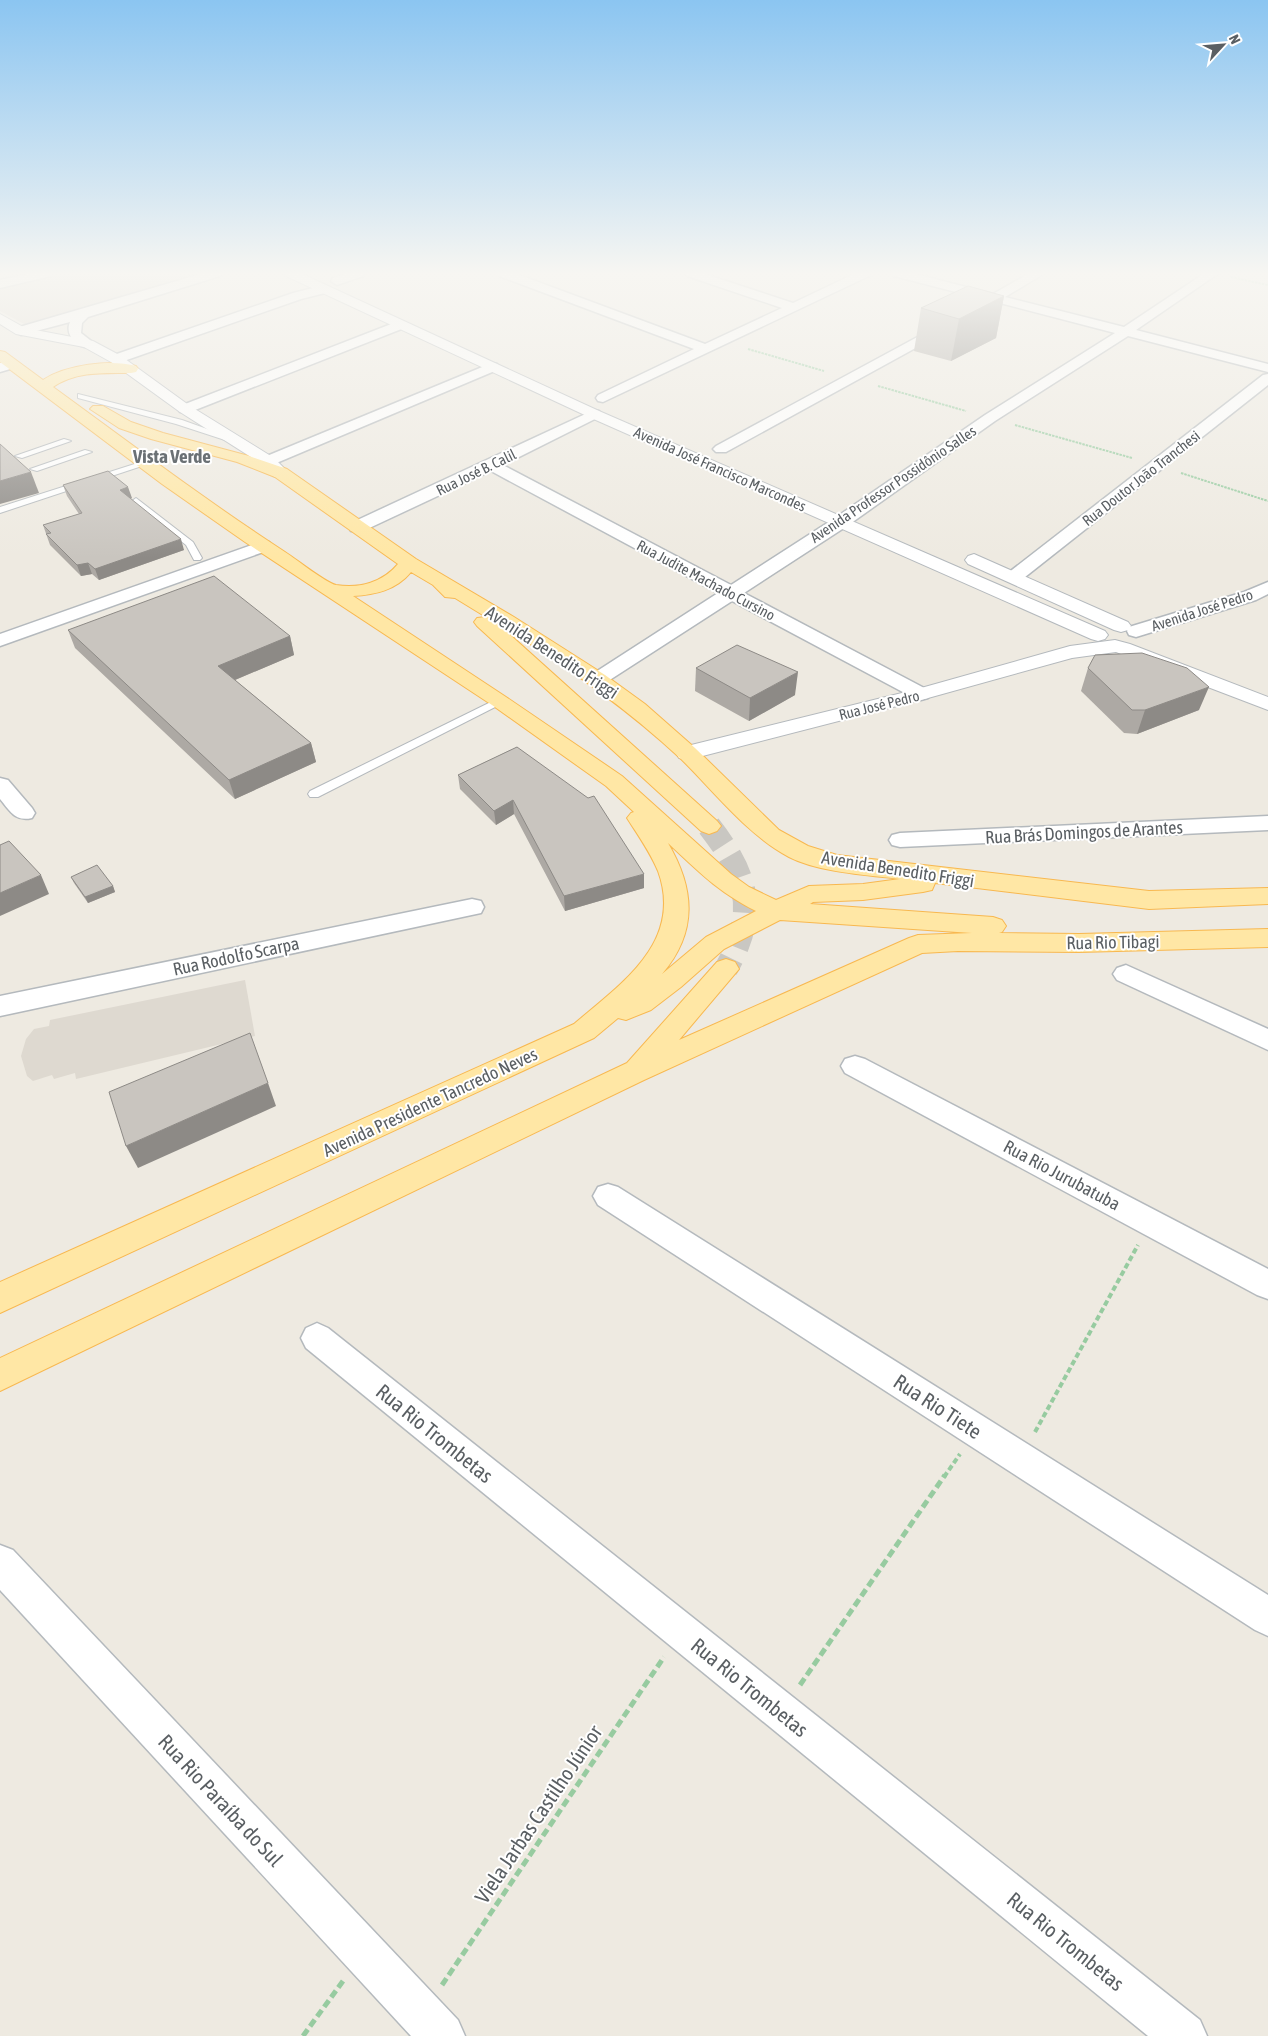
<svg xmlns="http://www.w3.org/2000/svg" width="1268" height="2036" font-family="'Asap Condensed',sans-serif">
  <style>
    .education { fill: #ded9d0 }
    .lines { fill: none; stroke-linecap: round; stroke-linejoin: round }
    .primary-tunnel { stroke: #c9c7c2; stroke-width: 24; stroke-dasharray: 24 12; stroke-linecap: butt }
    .service-casing { stroke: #b4b9bd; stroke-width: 2 }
    .minor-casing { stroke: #b4b9bd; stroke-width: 3 }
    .tertiary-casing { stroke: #b4b9bd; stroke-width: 2 }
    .secondary-casing { stroke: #b5babf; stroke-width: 2 }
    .primary-casing { stroke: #f8b850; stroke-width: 2 }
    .path-far2 { stroke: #97cba0; stroke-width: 2; stroke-dasharray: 2.5 1; stroke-linecap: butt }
    .path-far1 { stroke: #97cba0; stroke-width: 4; stroke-dasharray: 5.5 3; stroke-linecap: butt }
    .path { stroke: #97cba0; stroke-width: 5; stroke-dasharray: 8 4; stroke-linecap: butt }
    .service { fill: #fff; fill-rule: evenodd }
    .minor { fill: #fff; fill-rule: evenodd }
    .tertiary { fill: #fff; fill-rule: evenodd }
    .secondary { fill: #fff; fill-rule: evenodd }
    .primary { fill: #ffe7a5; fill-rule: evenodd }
    .wall { fill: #ada9a4 }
    .shaded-wall { fill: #8d8a86 }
    .building { fill: #c9c5bf; stroke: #8d8a86 }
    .labels { text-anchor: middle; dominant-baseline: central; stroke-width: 4; stroke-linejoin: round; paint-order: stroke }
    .far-street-label { font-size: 15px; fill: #5a5f63; stroke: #fff }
    .street-label { font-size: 18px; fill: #5a5f63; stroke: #fff }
    .far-district-label { font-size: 19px; font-weight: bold; fill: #6b7175; stroke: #fff }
    .near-street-label { font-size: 21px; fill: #5a5f63; stroke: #fff }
  </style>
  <rect width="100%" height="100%" fill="#eeeae1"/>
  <g class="education">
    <polygon points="63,273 203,273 43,324 26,325 0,311 0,287"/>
    <polygon points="245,980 255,1036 76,1079 75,1073 54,1079 52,1075 33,1081 27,1076 21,1056 26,1039 34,1029 49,1026 50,1020"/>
  </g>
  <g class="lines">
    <path class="primary-tunnel" d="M709,826C748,876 758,912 726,969"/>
    <g class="service-casing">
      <g id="service">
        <polygon points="78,394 182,420 235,439 228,441 176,424 78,398"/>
        <polygon points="64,439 71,441 22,458 15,456"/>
        <polygon points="85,450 92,452 37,471 30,469"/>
        <polygon points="144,461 151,463 0,513 0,507"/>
        <polygon points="136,498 193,542 202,558 200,560 194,560 186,545 133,503 132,501"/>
        <polygon points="499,698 504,701 503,703 318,797 310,797 308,794 310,791"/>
      </g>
    </g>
    <g class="minor-casing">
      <g id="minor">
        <polygon points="32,273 53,273 51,276 0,288 0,280"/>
        <path d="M204,273H222L220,276L88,317L82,323L81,333L95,344L93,347C78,350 64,335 70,322L21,335L14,331L16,328Z"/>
        <polygon points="348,273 365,273 363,276 337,285 331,281 333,278"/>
        <polygon points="497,273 514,273 705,344 782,308 687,276 685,273 702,273 793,303 856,273 871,273 869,276 603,402 598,401 596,398 598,395 694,349 499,276"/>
        <polygon points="892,273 912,273 993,294 1030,273 1045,273 1005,297 1124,327 1205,273 1219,273 1136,330 1268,364 1268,372 1128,336 995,421 847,526 744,593 928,690 931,694 928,698 921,700 914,698 732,601 605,683 598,685 591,683 588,679 591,675 718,593 491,471 363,531 351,531 349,527 351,523 594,410 599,411 601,414 599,417 503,465 731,585 835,518 985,415 1115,333 996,302 985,307 981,306 979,303 983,299 894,276"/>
        <polygon points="325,285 331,289 329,292 301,299 121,362 116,363 109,359 111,356 293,293"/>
        <polygon points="399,321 406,325 404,328 190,412 180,412 178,409 180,406"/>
        <polygon points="947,321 952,322 954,325 952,328 726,452 716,452 713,449 716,446"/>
        <polygon points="12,360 19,364 17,367 0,372 0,363"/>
        <polygon points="492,363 497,364 499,367 497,370 274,464 262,464 260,461 262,458"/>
        <polygon points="1268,374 1268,385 1020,581 1014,582 1008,581 1005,577 1008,573 1263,375"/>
        <polygon points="263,541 269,542 272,546 269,550 0,646 0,634"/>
        <polygon points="1268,582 1268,594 1256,600 1136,637 1129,635 1127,631 1129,627 1244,592"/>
        <path d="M0,778L8,780L32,808L35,813L32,818C15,822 10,811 0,799Z"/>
        <polygon points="1268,816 1268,830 900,847 892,845 889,840 892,835 900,833"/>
        <polygon points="472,899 481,901 484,907 481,913 0,1016 0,996"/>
        <polygon points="1126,965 1268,1029 1268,1050 1117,980 1113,974 1117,968"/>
        <polygon points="855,1056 865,1059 1268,1269 1268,1299 1257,1295 845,1073 841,1066 845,1059"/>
        <polygon points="608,1184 618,1187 1268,1595 1268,1636 1255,1630 598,1205 593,1196 598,1187"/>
        <polygon points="317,1323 328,1328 1200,2020 1207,2036 1148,2036 306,1348 301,1338 306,1328"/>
        <polygon points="0,1545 13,1550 458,2020 465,2036 411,2036 0,1590"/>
      </g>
    </g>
    <g class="tertiary-casing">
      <g id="tertiary">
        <polygon points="284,273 300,273 599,411 1105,631 1108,635 1105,639 1098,641 1091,639 589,417 286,276"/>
        <polygon points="974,554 1128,622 1131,626 1128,630 1121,632 1114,630 968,564 965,560 968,556"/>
        <polygon points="1115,640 1130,644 1268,697 1268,710 1116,652 1072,658 928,698 687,760 679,758 676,753 679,748 914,690 1070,646"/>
      </g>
    </g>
    <g class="secondary-casing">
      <polygon id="secondary" points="0,314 25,328 93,341 121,356 190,406 274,458 289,473 287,477 275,477 262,464 180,412 111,362 84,347 16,334 0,324"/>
    </g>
    <g class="primary-casing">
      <path id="primary" d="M0,351L5,352L43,380C66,365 110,359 136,366L138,369L136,372L131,373C104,373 76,371 53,387C130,443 205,500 285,552C296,559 326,583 336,585C360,589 383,582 398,564L275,477L237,462L151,439L119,428L90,409L93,406H103L131,422L163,433L249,456L287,469L416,559L514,617L605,675L645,704L695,748L779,830L808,846L837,855L1149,891L1268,888V904L1149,909L935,883L932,890L923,892L863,900L813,902L810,904L993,917L1002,920L1006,926L1002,932L999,933L1079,934L1268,929V947L1079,952L958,951L922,953L644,1080L0,1391V1358L627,1063L717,962L726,959L735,962L739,969L679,1040L909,938L918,935L972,933L780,920L724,949L681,987L651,1010L626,1020L618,1018L594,1038L0,1313V1282L574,1024C621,984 684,942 658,871C650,852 638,835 627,818L631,813L634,812L606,786L492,705L245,542L162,484L0,362ZM411,572L433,585L445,597L455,598L486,617L477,618L474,622L477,626L701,831L709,834L717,831L721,826L717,821L497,623C562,663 624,706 680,758C714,791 746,834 789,857C818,872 867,875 900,879L863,884L809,886L776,900L749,887L731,874L622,776L506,697L353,596C375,595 396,590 411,572ZM668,843C698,871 718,892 756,911L706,937L662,974C698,932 695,889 668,843Z"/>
    </g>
    <g class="path-far2">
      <polyline points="1231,277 1268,285"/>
      <polyline points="748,349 824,371"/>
      <polyline points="878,386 966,411"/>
      <polyline points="1015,425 1132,458"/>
      <polyline points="1181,473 1268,501"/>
    </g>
    <g class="path-far1">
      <polyline points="1035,1432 1138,1245"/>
      <polyline points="944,1477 960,1454"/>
    </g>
    <g class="path">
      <polyline points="800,1685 945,1475"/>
      <polyline points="442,1985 664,1657"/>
      <polyline points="303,2036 343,1981"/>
    </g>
    <use href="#service" class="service"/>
    <use href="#minor" class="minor"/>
    <use href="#tertiary" class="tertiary"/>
    <use href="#secondary" class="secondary"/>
    <use href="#primary" class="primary"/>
  </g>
  <g class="wall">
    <polygon points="1004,296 996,338 951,361 914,351 921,308"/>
    <polygon points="63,485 132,498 130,499 184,550 99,580 92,574 81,576 50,545 43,525 79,514 67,496"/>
    <polygon points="68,630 290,636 294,655 235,680 311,743 316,762 235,799 75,648"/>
    <polygon points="696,668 795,695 749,721 695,691"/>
    <polygon points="1088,668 1199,710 1137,734 1124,733 1081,691"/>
    <polygon points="517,747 644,888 565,911 514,814 496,825 460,789 458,775"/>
    <polygon points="71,877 113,886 115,892 88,903 74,883"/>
  </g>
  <g class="shaded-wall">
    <polygon points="1004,296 996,338 951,361 959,319"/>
    <polygon points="31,472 39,493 0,504 0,481"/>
    <polygon points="128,487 132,498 123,501 120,490"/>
    <polygon points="181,539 184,550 99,580 95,569"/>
    <polygon points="88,563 92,574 81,576 77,565"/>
    <polygon points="290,636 294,655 223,685 218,666"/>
    <polygon points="798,672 795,695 749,721 750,698"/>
    <polygon points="1209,687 1199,710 1137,734 1145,710"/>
    <polygon points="311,743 316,762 235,799 229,780"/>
    <polygon points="513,800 514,814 496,825 494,811"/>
    <polygon points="644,874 644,888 565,911 564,896"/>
    <polygon points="41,875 49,894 0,916 0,893"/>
    <polygon points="113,886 115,892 88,903 85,897"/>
    <polygon points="268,1083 276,1106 138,1168 126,1146"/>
  </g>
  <g class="building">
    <polygon points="968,286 1004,296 959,319 921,308"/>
    <polygon points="0,444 31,472 0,481"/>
    <polygon points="108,471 128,487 120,490 181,539 95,569 88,563 77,565 46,534 51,533 43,525 82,513 63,485"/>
    <polygon points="214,576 290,636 218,666 311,743 229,780 68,630"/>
    <polygon points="737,645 798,672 750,698 696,668"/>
    <polygon points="1142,653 1187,668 1209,687 1145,710 1132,710 1088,668 1095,655"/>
    <polygon points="517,747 588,798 594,796 644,874 564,896 513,800 494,811 458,775"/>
    <polygon points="9,841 41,875 0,893 0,845"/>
    <polygon points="97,865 113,886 85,897 71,877"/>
    <polygon points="250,1033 268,1083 126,1146 109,1092"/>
  </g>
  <linearGradient id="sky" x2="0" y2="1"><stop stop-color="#8bc5f1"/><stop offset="0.49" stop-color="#f7f6f2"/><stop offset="1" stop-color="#f7f6f2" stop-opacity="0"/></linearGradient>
  <rect width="1268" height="558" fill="url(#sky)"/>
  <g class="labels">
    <g class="far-street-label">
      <text transform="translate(720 469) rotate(24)">Avenida José Francisco Marcondes</text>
      <text transform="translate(476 472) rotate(-26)">Rua José B. Calil</text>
      <text transform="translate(1141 478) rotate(-38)">Rua Doutor João Tranchesi</text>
      <text transform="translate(893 484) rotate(-34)">Avenida Professor Possidônio Salles</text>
      <text transform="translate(706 580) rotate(28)">Rua Judite Machado Cursino</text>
      <text transform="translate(1202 610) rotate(-18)">Avenida José Pedro</text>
      <text transform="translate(879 705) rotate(-14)">Rua José Pedro</text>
    </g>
    <g class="street-label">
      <text transform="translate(552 652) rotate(33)">Avenida Benedito Friggi</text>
      <text transform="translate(1084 832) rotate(-3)">Rua Brás Domingos de Arantes</text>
      <text transform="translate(898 869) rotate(9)">Avenida Benedito Friggi</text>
      <text transform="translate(1113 942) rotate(-1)">Rua Rio Tibagi</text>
      <text transform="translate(236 956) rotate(-12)">Rua Rodolfo Scarpa</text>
      <text transform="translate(430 1102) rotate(-25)">Avenida Presidente Tancredo Neves</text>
      <text transform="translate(1062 1175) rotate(28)">Rua Rio Jurubatuba</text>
    </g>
    <g class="far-district-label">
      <text x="172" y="456">Vista Verde</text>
    </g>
    <g class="near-street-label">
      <text transform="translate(938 1406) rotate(33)">Rua Rio Tiete</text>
      <text transform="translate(435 1433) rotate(39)">Rua Rio Trombetas</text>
      <text transform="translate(750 1687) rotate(39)">Rua Rio Trombetas</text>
      <text transform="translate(221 1800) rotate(47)">Rua Rio Paraíba do Sul</text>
      <text transform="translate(538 1814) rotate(-56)">Viela Jarbas Castilho Júnior</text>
      <text transform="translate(1066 1941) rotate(39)">Rua Rio Trombetas</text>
    </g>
  </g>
  <g transform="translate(1223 45) rotate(64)" stroke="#ffffff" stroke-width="4" paint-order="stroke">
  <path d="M0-4L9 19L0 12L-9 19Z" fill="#5a5f63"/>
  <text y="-8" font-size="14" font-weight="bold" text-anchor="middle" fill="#5a5f63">N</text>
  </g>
</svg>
